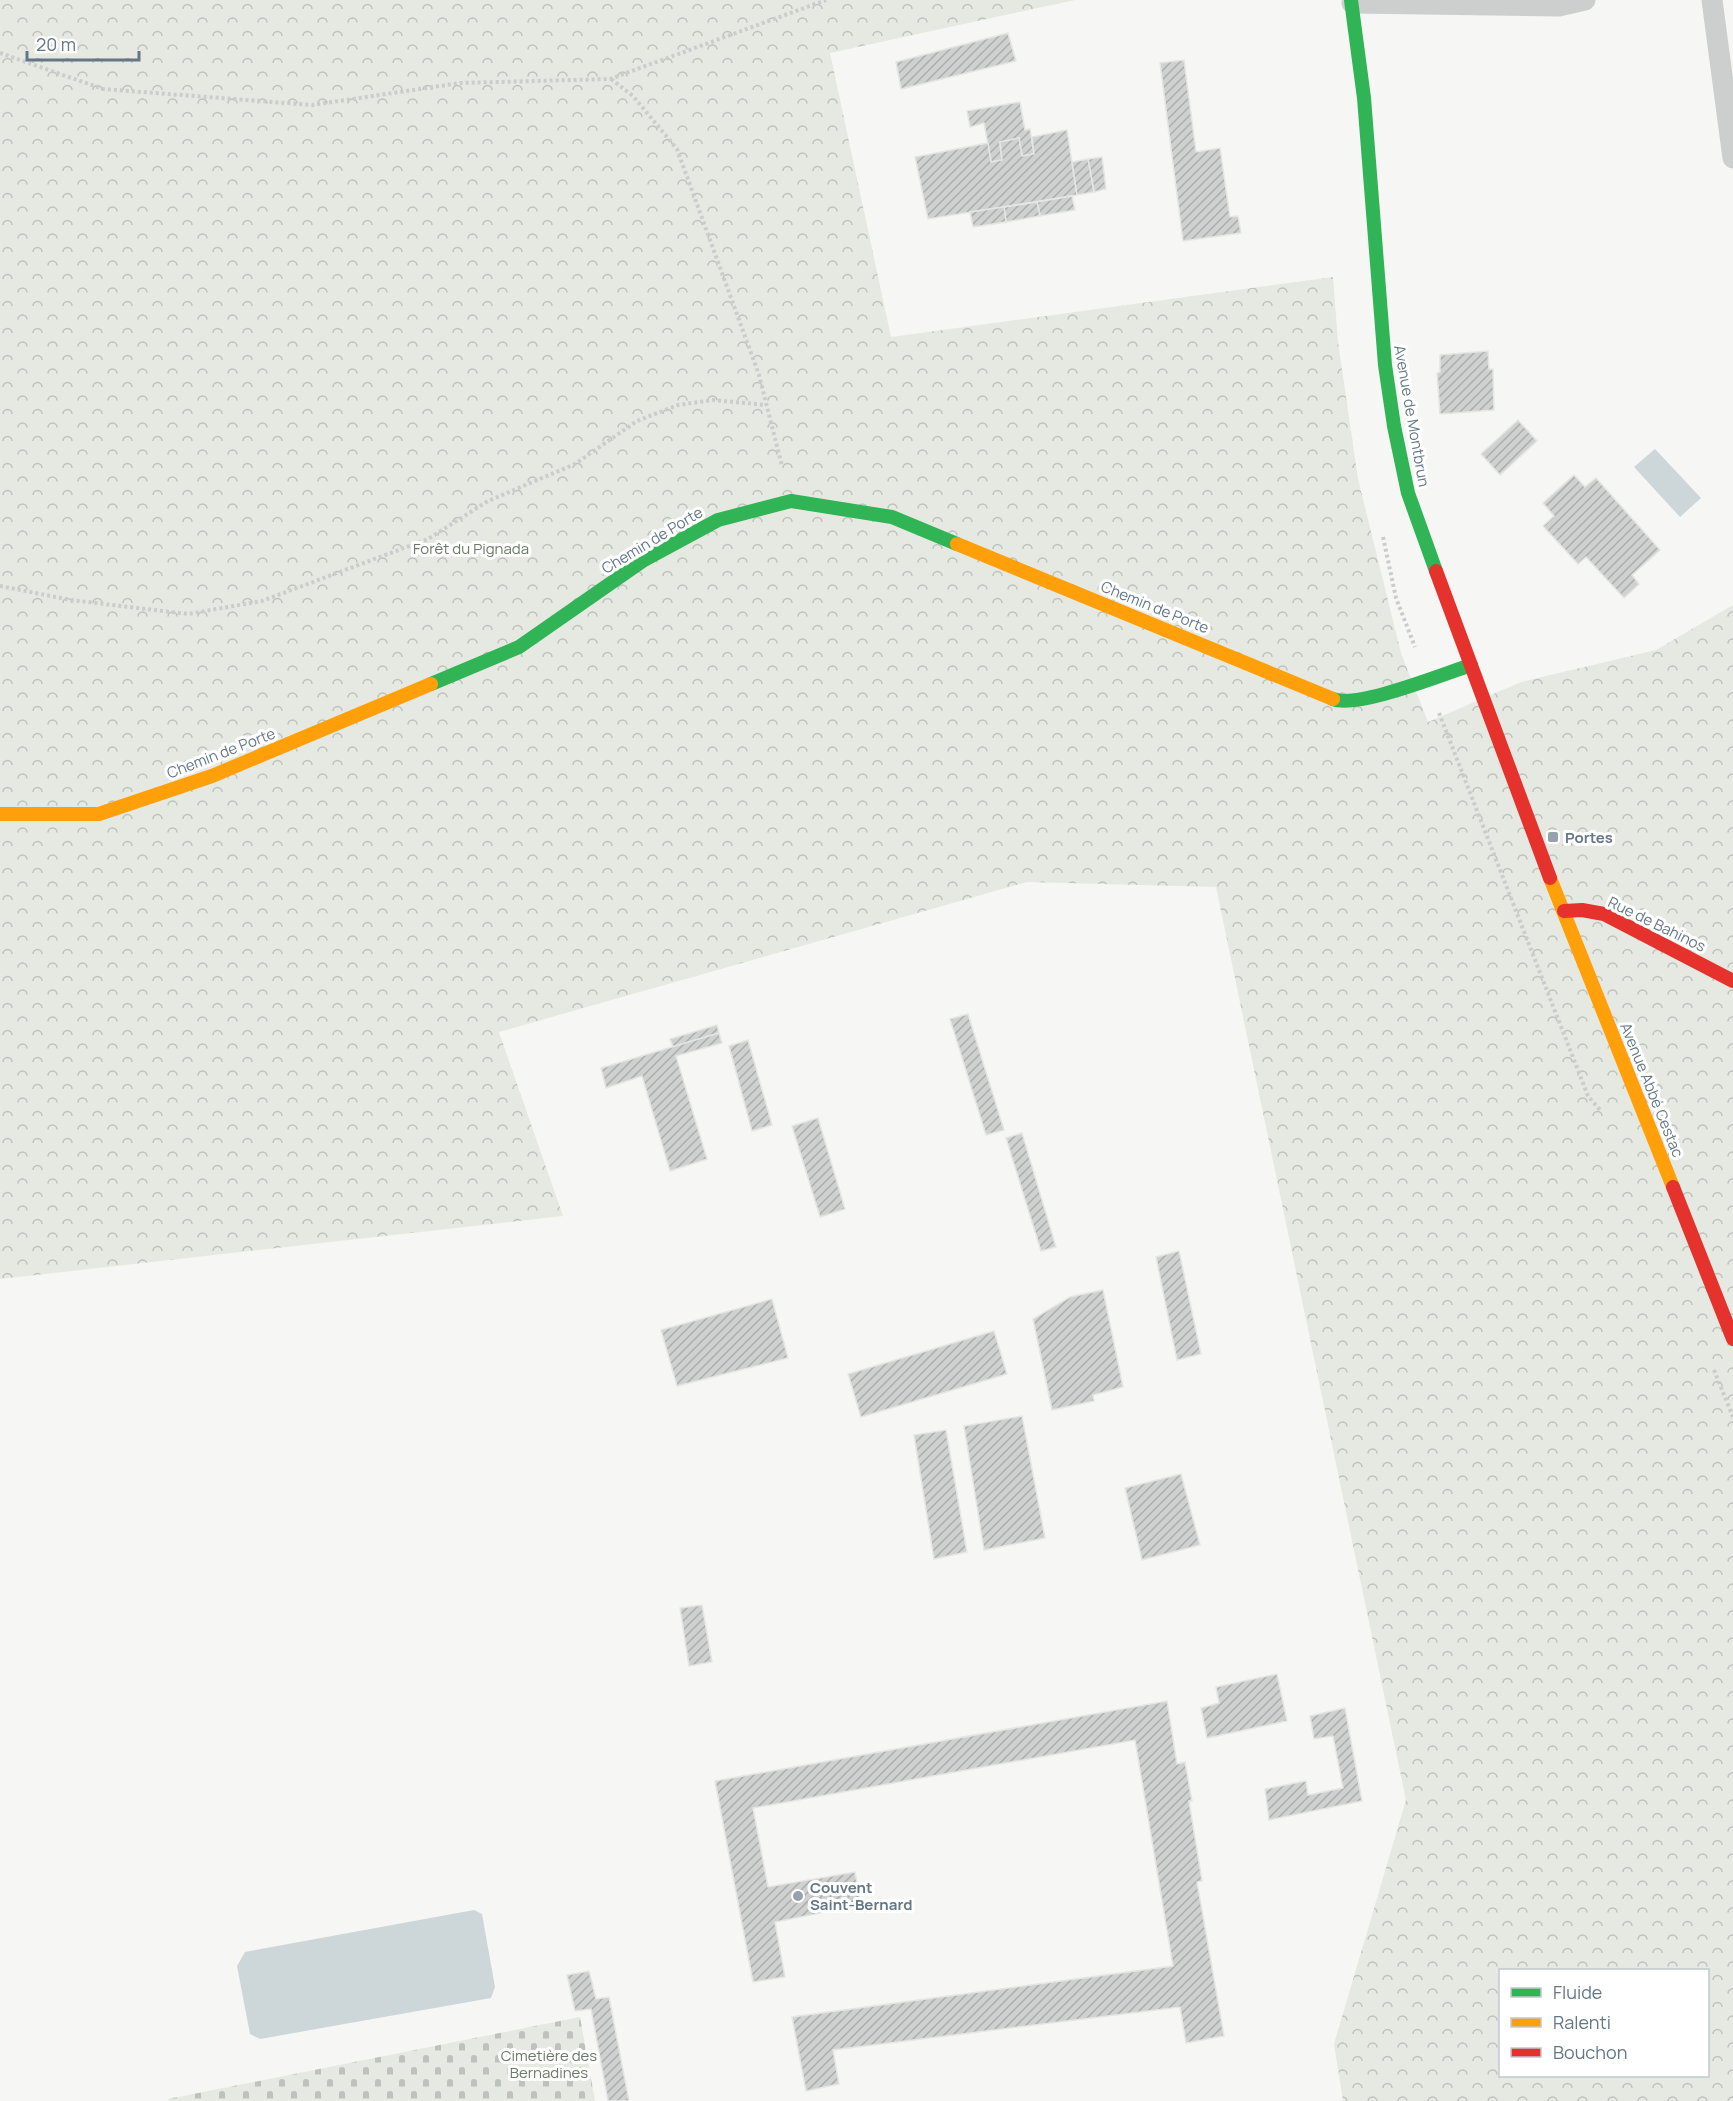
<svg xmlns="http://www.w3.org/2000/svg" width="1733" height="2101" font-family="Manrope,sans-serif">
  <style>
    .forest { fill: url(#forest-crowns); fill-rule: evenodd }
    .cemetery { fill: url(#cemetery-stones) }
    .water { fill: #cdd6d8 }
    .building { fill: url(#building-hatch); stroke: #e5e5e4; stroke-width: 1.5 }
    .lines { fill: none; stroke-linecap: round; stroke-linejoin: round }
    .path { stroke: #cbcccc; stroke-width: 4; stroke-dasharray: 3 3; stroke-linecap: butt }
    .lane { stroke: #cdcfcf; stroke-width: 21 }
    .fast { stroke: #30b455; stroke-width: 14 }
    .slow { stroke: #ff9f0a; stroke-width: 14 }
    .jam { stroke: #e5322d; stroke-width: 14 }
    .poi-dot { fill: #97a3ac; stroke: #fff; stroke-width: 2 }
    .labels { text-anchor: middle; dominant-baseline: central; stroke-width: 6; stroke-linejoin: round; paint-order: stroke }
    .street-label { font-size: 15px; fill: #647786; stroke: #fff }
    .park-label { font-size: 15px; fill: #697c63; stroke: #fff }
    .poi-label { font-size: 15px; font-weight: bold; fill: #647786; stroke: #fff; text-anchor: start }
  </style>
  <defs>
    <pattern id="forest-crowns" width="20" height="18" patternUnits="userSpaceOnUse" patternTransform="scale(1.5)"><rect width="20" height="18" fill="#e6e9e2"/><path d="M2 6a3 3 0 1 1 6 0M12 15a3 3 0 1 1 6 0" fill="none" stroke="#bec2bd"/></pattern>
    <pattern id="cemetery-stones" width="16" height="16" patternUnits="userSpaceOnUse" patternTransform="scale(1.5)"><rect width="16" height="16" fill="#e6e9e2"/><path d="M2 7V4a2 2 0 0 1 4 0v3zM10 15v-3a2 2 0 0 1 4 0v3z" fill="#bec2bd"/></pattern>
    <pattern id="building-hatch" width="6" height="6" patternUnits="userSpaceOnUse" patternTransform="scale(1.5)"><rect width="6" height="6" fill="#cfd1d0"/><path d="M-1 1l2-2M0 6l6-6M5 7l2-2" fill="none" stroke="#acaeae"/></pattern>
  </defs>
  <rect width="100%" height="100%" fill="#f6f6f4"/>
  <path class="forest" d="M0,0H1075L830,53L891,337L1333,277L1338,342L1358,479L1401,653L1428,722L1521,682L1656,650L1733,605V2101H1343L1334,2044L1406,1800L1216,887L1027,882L499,1032L563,1216L0,1279ZM1500,1970H1708V2076H1500Z"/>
  <polygon class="cemetery" points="580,2017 595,2101 169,2101 168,2099"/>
  <g class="water">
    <polygon points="1655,449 1701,498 1680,517 1634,467"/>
    <polygon points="474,1910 482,1914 495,1987 491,1998 260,2039 250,2034 237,1966 245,1952"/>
  </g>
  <g class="building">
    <polygon points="1008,33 1016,61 901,89 896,62"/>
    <polygon points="1184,60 1196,152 1220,148 1230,217 1238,216 1241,233 1183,241 1160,63"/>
    <polygon points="1020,102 1025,130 1030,129 1034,154 1022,156 1019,138 1000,142 1002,160 991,162 984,123 970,127 967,111"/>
    <polygon points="1067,130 1077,195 928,219 915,157 988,143 991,162 1002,160 1000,142 1019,138 1022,156 1034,154 1032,137"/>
    <polygon points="1102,157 1106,189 1094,192 1088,159"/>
    <polygon points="1088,159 1094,192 1077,195 1072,162"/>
    <polygon points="1072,196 1075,210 1040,216 1037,202"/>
    <polygon points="1037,202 1040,216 1006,222 1004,207"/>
    <polygon points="1004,207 1006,222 973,227 970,212"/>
    <polygon points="1488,351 1489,369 1493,369 1494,410 1440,414 1437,373 1440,372 1440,355"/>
    <polygon points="1518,420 1537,441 1500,475 1481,454"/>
    <polygon points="1574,475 1585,487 1596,478 1660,550 1632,575 1639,584 1624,598 1586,557 1578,564 1543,526 1554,516 1543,503"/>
    <polygon points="968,1014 1004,1130 986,1135 950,1019"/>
    <polygon points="717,1025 719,1033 673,1047 670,1039"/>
    <polygon points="719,1033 722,1043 676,1056 707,1159 670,1171 642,1076 606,1088 601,1068"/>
    <polygon points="748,1040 772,1125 752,1131 729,1046"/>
    <polygon points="818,1118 845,1209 820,1217 792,1126"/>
    <polygon points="1022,1133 1056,1247 1041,1251 1006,1138"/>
    <polygon points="1179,1251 1201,1354 1177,1360 1156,1257"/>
    <polygon points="1103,1290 1123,1387 1093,1395 1094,1401 1052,1410 1033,1319 1070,1297"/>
    <polygon points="772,1299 788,1358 677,1386 661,1330"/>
    <polygon points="994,1331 1007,1374 861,1417 848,1374"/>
    <polygon points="1022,1416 1045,1538 984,1550 964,1426"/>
    <polygon points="946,1430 967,1552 934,1559 914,1435"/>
    <polygon points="1181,1474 1200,1545 1142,1560 1125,1488"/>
    <polygon points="702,1605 712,1662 689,1666 680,1608"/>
    <polygon points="1277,1674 1287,1721 1207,1738 1201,1708 1219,1703 1216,1687"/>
    <polygon points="1167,1701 1177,1764 1185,1762 1192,1801 1189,1801 1202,1881 1197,1882 1224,2036 1186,2043 1180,2007 833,2050 839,2084 806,2091 792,2017 1173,1966 1135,1740 753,1808 768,1887 855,1872 861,1905 775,1922 785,1977 753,1982 715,1781"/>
    <polygon points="1345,1708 1362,1801 1269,1820 1265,1789 1306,1781 1308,1795 1343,1788 1333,1736 1314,1739 1310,1716"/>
    <polygon points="589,1971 596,1999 609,1997 629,2101 608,2101 591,2009 575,2011 567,1975"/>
  </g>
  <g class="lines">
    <g class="path">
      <polyline points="0,53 103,89 312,105 460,83 610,79 826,0"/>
      <polyline points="611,79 633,96 677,149 759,375 782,466"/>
      <polyline points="1383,537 1396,598 1415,647"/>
      <polyline points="0,586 71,600 188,614 262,601 428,539 488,501 575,464 637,421 678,405 713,400 766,405"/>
      <polyline points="1439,713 1588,1096 1601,1111"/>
      <polyline points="1714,1370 1733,1417"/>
    </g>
    <g class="lane">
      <polyline points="1712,0 1733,158"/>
      <polyline points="1352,3 1559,6 1585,0"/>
    </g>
    <g class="fast">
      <polyline points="1351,0 1364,98 1385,365 1394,426 1408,493 1436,571"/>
      <polyline points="431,684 519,647 644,560 718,520 791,501 892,517 957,544"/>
      <path d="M1333,699C1357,709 1443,674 1471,665"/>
    </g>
    <g class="slow">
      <polyline points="957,544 1333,699"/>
      <polyline points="0,814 99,814 212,776 431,684"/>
      <polyline points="1550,878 1673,1187"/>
    </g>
    <g class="jam">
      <polyline points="1436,571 1550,878"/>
      <polyline points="1564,911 1582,910 1604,914 1733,981"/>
      <polyline points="1673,1187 1733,1339"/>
    </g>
  </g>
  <g class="poi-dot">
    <rect x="1547" y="831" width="12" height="12" rx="3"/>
    <circle cx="798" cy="1896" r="6"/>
  </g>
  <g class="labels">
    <g class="street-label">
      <text transform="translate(1412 416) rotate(80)">Avenue de Montbrun</text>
      <text transform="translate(652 540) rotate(-31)">Chemin de Porte</text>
      <text transform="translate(1155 607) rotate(22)">Chemin de Porte</text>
      <text transform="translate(221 753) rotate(-21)">Chemin de Porte</text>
      <text transform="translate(1657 924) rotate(26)">Rue de Bahinos</text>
      <text transform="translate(1652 1090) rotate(68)">Avenue Abbé Cestac</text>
    </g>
    <g class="park-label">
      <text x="471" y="548">Forêt du Pignada</text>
      <text x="549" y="2055">Cimetière des<tspan x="549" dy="17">Bernadines</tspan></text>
    </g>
    <g class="poi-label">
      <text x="1565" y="837">Portes</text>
      <text x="810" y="1887">Couvent<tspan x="810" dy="17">Saint-Bernard</tspan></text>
    </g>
  </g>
  <rect x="1499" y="1969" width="210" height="108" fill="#ffffff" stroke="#c1c9cf" stroke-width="1.5"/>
  <rect x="1511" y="1988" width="30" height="9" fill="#30b455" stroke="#c1c9cf" stroke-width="1.5"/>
  <text x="1553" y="1999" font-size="18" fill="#647786">Fluide</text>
  <rect x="1511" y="2018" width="30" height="9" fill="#ff9f0a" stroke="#c1c9cf" stroke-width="1.5"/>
  <text x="1553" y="2029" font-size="18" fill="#647786">Ralenti</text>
  <rect x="1511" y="2048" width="30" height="9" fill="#e5322d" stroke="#c1c9cf" stroke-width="1.5"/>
  <text x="1553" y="2059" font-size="18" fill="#647786">Bouchon</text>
  <path d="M27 51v9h112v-9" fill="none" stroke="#647786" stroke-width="3"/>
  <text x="36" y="51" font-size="18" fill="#647786" stroke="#ffffff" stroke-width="4.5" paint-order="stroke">20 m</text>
</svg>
